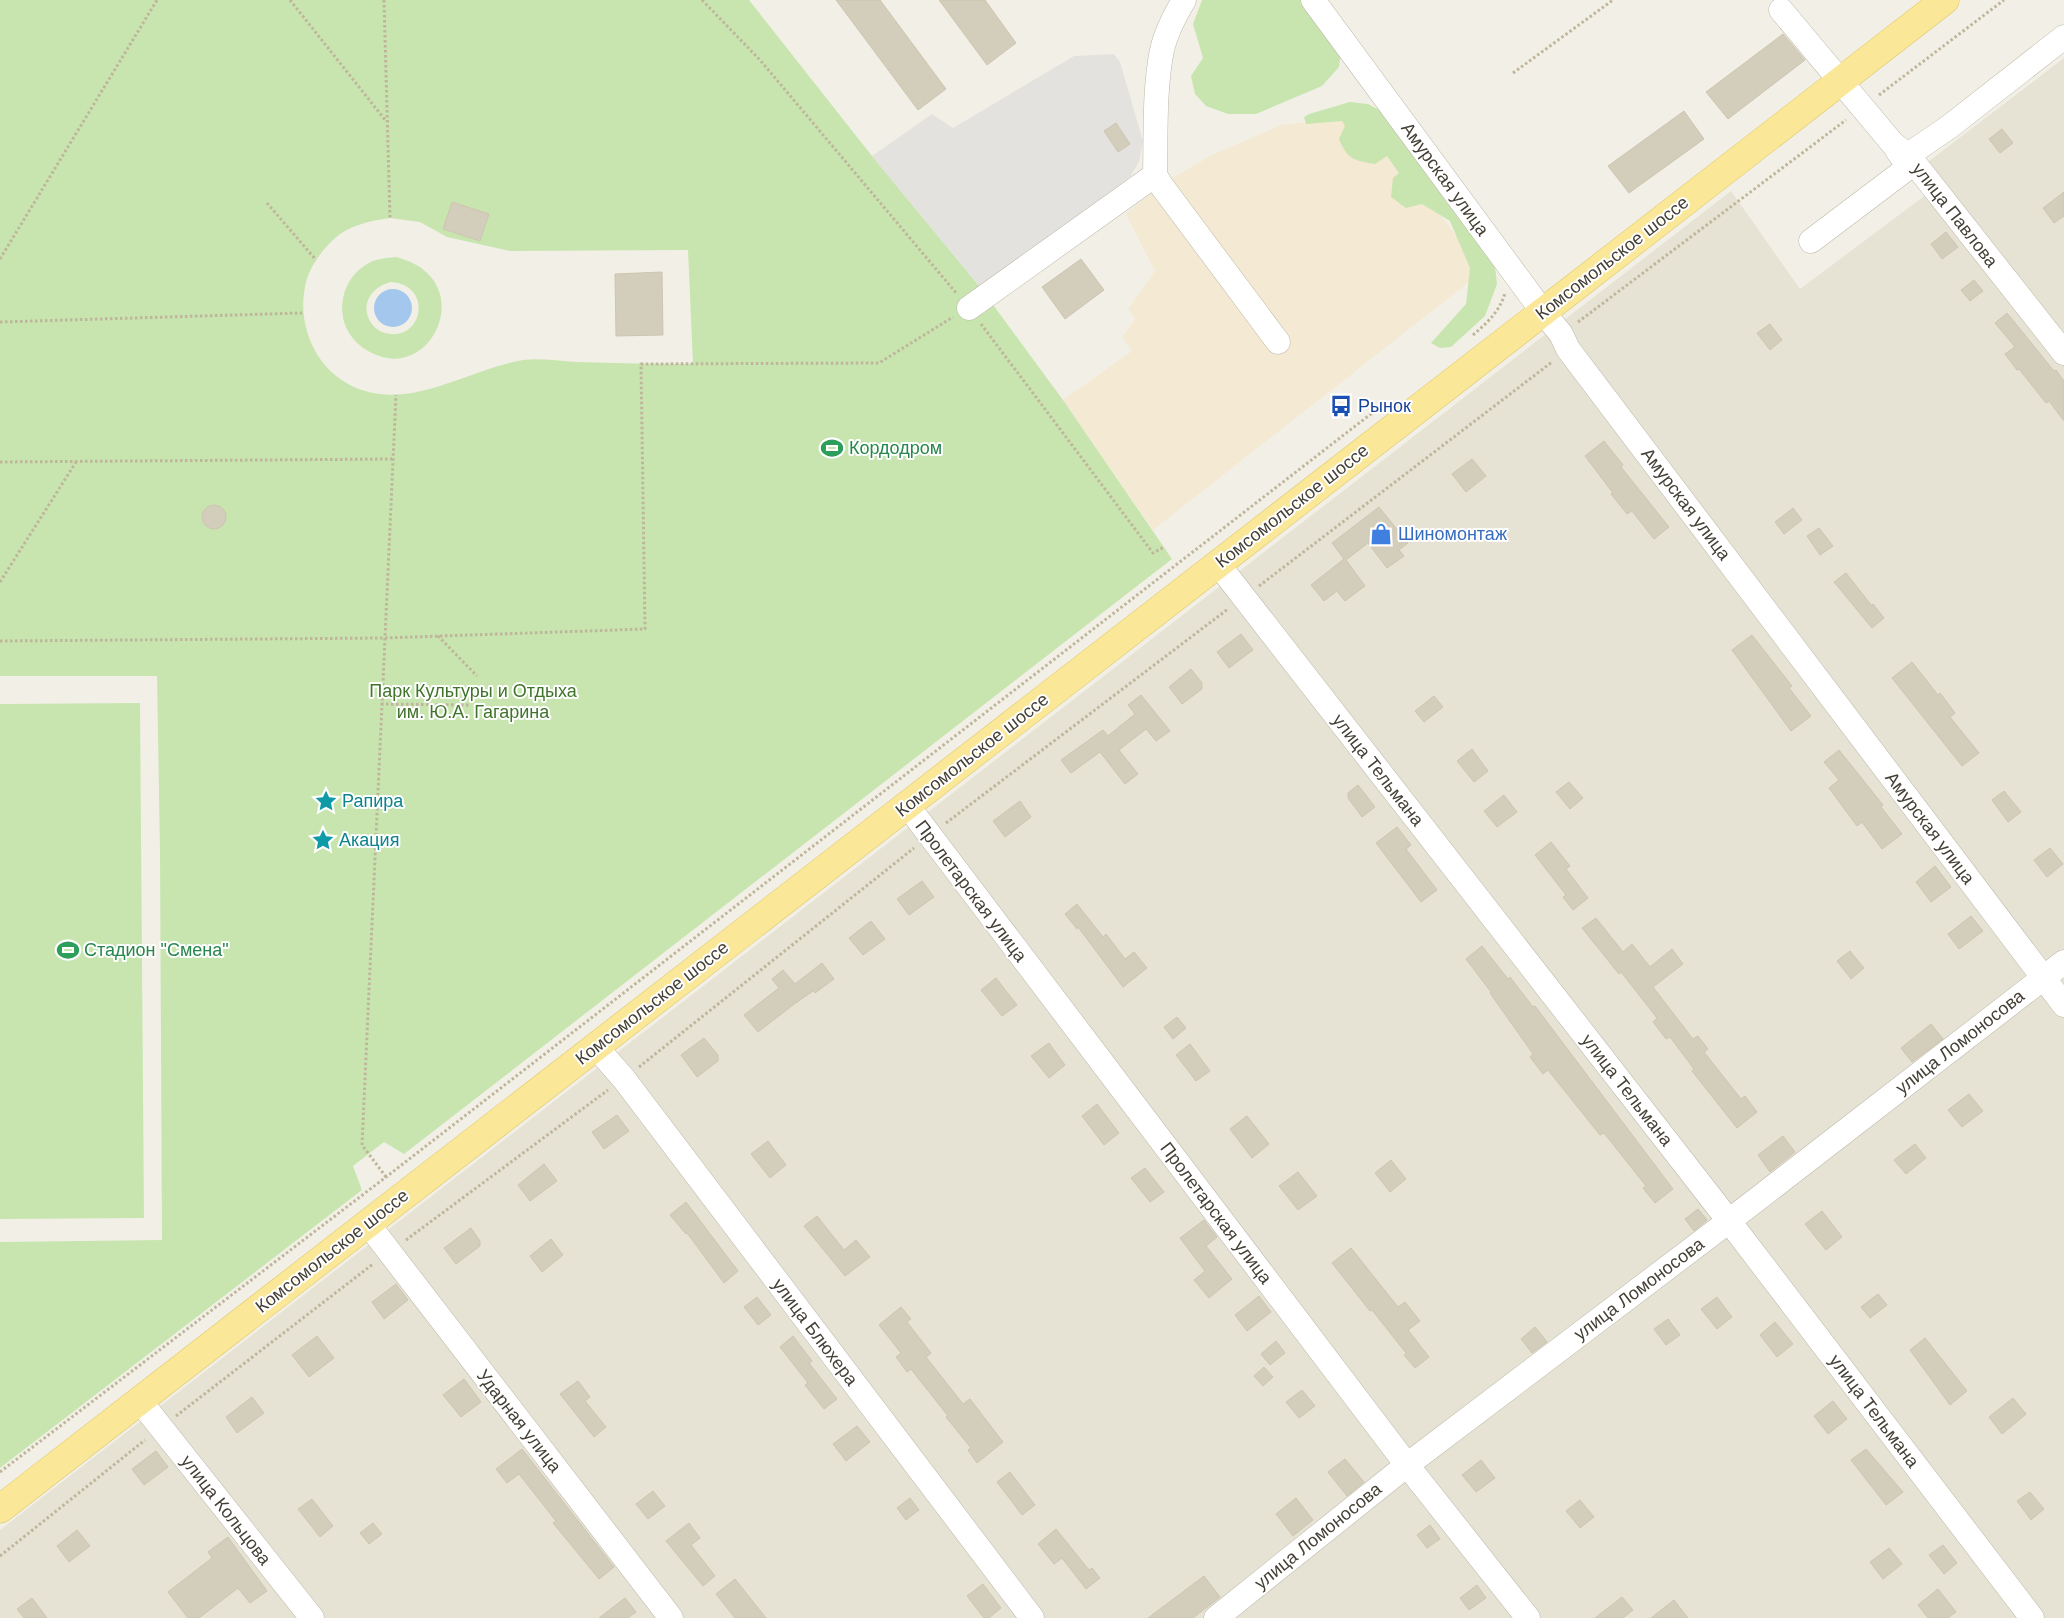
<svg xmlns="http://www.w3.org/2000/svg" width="2064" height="1618" font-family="Arial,sans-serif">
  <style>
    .residential { fill: #e6e2d4 }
    .commercial { fill: #f4e9d2 }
    .green { fill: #c8e5b0; fill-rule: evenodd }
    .parking { fill: #e3e2de }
    .water { fill: #a4c8ed }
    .building { fill: #d3cdbc; stroke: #cec5b0 }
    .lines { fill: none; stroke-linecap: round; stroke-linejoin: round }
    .minor-casing { stroke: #bdb8a9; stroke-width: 25 }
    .major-casing { stroke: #dfc668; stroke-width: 29 }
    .path { stroke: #bfb59b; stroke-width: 3; stroke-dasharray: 2.5 2.5; stroke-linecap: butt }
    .minor { stroke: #fff; stroke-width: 24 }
    .major { stroke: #fae798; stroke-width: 28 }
    .labels { text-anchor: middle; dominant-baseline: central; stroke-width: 4; stroke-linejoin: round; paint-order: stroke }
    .street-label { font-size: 18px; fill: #454036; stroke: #fff }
    .transit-label { font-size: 18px; fill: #164399; stroke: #fff; text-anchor: start }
    .leisure-label { font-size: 18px; fill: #27864d; stroke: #fff; text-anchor: start }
    .shop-label { font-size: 18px; fill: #366cbe; stroke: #fff; text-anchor: start }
    .park-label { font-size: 18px; fill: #40742b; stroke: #fff }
    .culture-label { font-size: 18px; fill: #0d838f; stroke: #fff; text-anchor: start }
  </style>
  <rect width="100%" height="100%" fill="#f2f0e6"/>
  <polygon class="residential" points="2064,58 2064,1618 0,1618 0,1530 1731,191 1800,289 1939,185 1924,165"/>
  <polygon class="commercial" points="1365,116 1483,271 1153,530 1063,400 1132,351 1122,337 1135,319 1128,309 1155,271 1126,214 1161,185 1210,156 1281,125"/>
  <g class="green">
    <path d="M0,0H749L872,156L980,287L1063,400L1172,559L404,1154L384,1142L353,1166L362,1190L0,1468V1242L162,1240L160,852L157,676H0ZM390,218L420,222L447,237L510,251L688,250L693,364C654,364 615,363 576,362C559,361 540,358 523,360C474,368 419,405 369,392C322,381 296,332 305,287C308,269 321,251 334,239C349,225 370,221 390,218Z"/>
    <polygon points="1202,0 1304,0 1341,49 1339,67 1322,86 1256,114 1228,114 1206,106 1195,94 1191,76 1203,58 1193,24"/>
    <path d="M1350,102L1368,104L1381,111L1494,257L1497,284L1485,316L1451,347L1440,348L1431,343L1466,304L1470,268L1450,221L1422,204L1406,208L1391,197L1393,178L1399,173L1387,156L1375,164C1353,160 1348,160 1339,139L1345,126L1342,121L1306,124L1304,117L1309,114Z"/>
    <path d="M396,257C477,277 437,376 379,356C366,351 357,345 349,333C336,311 342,281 364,266C373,259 385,258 396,257ZM391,282C434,285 423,343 385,333C378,331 372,326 369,319C361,301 374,286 391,282Z"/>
    <polygon points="140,703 144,1218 0,1219 0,704"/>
  </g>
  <polygon class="parking" points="1114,54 1120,62 1143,141 1139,162 1130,177 980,287 872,156 932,114 953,128 1074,56"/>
  <circle class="water" cx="393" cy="308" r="19"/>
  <g class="building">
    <polygon points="836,0 880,0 946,89 918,110"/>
    <polygon points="939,0 985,0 1016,43 987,65"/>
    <polygon points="1783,34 1805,60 1728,119 1706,92"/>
    <polygon points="1684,111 1704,139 1629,193 1608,166"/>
    <polygon points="1116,123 1130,144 1118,152 1104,131"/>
    <polygon points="2002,129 2013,143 2000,153 1989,139"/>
    <polygon points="2064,192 2064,216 2054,223 2043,208"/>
    <polygon points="452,202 489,214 480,241 443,229"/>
    <polygon points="1946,232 1958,247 1942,259 1931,244"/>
    <polygon points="1081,259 1104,290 1065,319 1042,287"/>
    <polygon points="662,272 663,335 616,336 615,274"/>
    <polygon points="1974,280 1983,291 1970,301 1961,290"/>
    <polygon points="2007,313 2054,371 2056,370 2064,381 2064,421 2049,401 2046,403 2019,369 2017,370 2005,354 2015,347 1995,323"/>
    <polygon points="1770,324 1782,340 1770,350 1757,333"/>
    <polygon points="1604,441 1623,465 1621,467 1669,527 1654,539 1632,511 1627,514 1611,494 1613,493 1585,456"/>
    <polygon points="1472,459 1486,476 1466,492 1452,474"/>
    <circle cx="214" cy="517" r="12"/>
    <polygon points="1379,507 1408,543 1399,550 1404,556 1387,568 1368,543 1346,560 1365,586 1345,601 1337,591 1324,601 1311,585 1344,559 1332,543"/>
    <polygon points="1793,508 1802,520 1784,534 1775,522"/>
    <polygon points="1819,528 1833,546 1820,555 1807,536"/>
    <polygon points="1846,573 1872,606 1873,604 1884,618 1872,628 1834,582"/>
    <polygon points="1241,634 1253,650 1229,668 1217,652"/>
    <polygon points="1752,635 1792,686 1789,688 1811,716 1791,731 1732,650"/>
    <polygon points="1912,662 1938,695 1940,693 1955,713 1950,717 1979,753 1962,766 1892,678"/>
    <polygon points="1191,669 1202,683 1202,689 1182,704 1169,687"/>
    <polygon points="1141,695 1170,731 1156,741 1146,729 1119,750 1138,774 1125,784 1100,752 1071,773 1061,760 1103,730 1108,736 1135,714 1128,705"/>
    <polygon points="1434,696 1443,707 1424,722 1415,711"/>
    <polygon points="1472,749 1488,771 1474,782 1457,761"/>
    <polygon points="1839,750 1883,805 1881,807 1902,834 1882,849 1862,822 1857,826 1829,788 1839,780 1824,762"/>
    <polygon points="1569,782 1583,798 1570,809 1556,792"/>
    <polygon points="1358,785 1375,807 1362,817 1348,798 1348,793"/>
    <polygon points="2004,791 2021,812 2008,822 1992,800"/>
    <polygon points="1504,795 1517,812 1497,827 1484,811"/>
    <polygon points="1020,801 1031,817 1005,837 993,821"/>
    <polygon points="1397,827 1411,845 1406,849 1437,890 1421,902 1376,843"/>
    <polygon points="1551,842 1570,866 1566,869 1588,898 1573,910 1563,897 1566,895 1535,855"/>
    <polygon points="2050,848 2063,864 2047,877 2034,860"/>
    <polygon points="1935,866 1951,887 1931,902 1916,882"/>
    <polygon points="922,881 934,897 909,915 897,899"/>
    <polygon points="1077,904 1103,937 1106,934 1125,959 1134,952 1147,968 1123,987 1078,927 1077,929 1065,914"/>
    <polygon points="1971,916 1983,931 1959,949 1948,934"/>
    <polygon points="1596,918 1623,952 1632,944 1650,967 1672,949 1683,964 1653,987 1693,1039 1698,1036 1708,1049 1704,1052 1741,1099 1745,1096 1757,1112 1737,1128 1692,1071 1694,1069 1670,1037 1666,1039 1653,1022 1657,1018 1621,972 1619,974 1582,928"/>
    <polygon points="871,921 885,939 863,955 849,938"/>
    <polygon points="1482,946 1508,979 1510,977 1533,1007 1535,1006 1673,1189 1655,1203 1643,1188 1646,1186 1604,1133 1600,1135 1548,1070 1543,1074 1530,1057 1533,1054 1490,993 1491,992 1466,959"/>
    <polygon points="1850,951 1864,968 1851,979 1837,961"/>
    <polygon points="822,963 834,979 815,993 813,991 793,1005 758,1032 744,1015 779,988 772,979 783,970 795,984"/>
    <polygon points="996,978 1017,1005 1002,1016 981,990"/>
    <polygon points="1177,1017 1186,1028 1173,1039 1164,1027"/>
    <polygon points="1931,1024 1943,1039 1912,1062 1901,1048"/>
    <polygon points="704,1038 718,1055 718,1061 697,1077 681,1055"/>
    <polygon points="1049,1043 1065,1065 1049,1078 1031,1056"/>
    <polygon points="1190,1044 1210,1071 1196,1081 1176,1055"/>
    <polygon points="1969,1094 1983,1111 1962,1127 1948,1110"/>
    <polygon points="1097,1104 1119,1133 1104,1145 1082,1116"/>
    <polygon points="617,1115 629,1131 604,1149 592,1132"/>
    <polygon points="1247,1116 1269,1144 1252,1158 1230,1129"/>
    <polygon points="1783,1136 1795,1152 1770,1172 1758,1155"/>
    <polygon points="768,1141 786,1165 770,1178 751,1154"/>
    <polygon points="1915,1144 1926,1158 1906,1174 1894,1160"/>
    <polygon points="1391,1160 1406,1179 1390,1192 1375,1173"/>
    <polygon points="544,1164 557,1181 530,1201 518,1185"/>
    <polygon points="1145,1168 1164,1192 1150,1202 1131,1178"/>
    <polygon points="1298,1172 1317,1196 1298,1210 1279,1186"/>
    <polygon points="686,1202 738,1271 724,1283 687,1233 686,1234 670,1215"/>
    <polygon points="1698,1209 1707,1220 1694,1231 1685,1219"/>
    <polygon points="1822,1211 1842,1237 1826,1250 1805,1224"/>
    <polygon points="817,1216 844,1250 856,1240 870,1257 845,1276 804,1226"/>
    <polygon points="1204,1220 1217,1237 1206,1246 1232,1279 1209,1298 1194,1280 1205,1271 1180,1238"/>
    <polygon points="471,1228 480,1241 480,1246 456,1264 444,1248"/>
    <polygon points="551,1239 563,1255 542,1272 530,1256"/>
    <polygon points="1351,1248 1398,1307 1405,1302 1420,1321 1408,1330 1429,1357 1415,1368 1404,1355 1406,1353 1372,1310 1370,1311 1332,1263"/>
    <polygon points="396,1284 408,1300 384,1319 372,1302"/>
    <polygon points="1878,1294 1887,1305 1870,1318 1861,1307"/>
    <polygon points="1259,1296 1271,1312 1247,1331 1235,1315"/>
    <polygon points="757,1297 771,1315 758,1325 744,1307"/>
    <polygon points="1717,1297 1732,1317 1717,1329 1701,1309"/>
    <polygon points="901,1307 911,1319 907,1322 931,1353 926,1357 963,1404 970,1399 1003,1442 977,1463 968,1450 971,1448 946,1417 948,1416 911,1369 907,1372 896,1357 901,1353 879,1325"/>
    <polygon points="1668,1319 1680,1335 1666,1345 1654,1329"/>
    <polygon points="1775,1322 1793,1344 1777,1357 1760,1335"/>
    <polygon points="1535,1327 1547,1342 1532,1353 1521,1339"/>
    <polygon points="317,1336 334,1358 309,1377 292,1355"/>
    <polygon points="793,1336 812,1361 809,1363 837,1399 824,1409 805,1385 808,1383 780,1347"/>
    <polygon points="1925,1338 1967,1391 1950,1405 1910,1350"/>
    <polygon points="1276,1341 1285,1353 1270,1365 1261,1354"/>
    <polygon points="1264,1367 1273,1377 1263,1386 1254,1376"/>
    <polygon points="464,1379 481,1402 461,1417 443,1395"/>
    <polygon points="578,1381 590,1397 585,1401 606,1427 594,1437 560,1394"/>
    <polygon points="1302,1390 1315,1406 1299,1418 1286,1402"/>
    <polygon points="252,1397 264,1413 237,1433 226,1417"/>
    <polygon points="2013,1398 2026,1414 2002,1434 1989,1417"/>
    <polygon points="1833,1401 1847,1419 1828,1434 1814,1416"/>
    <polygon points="857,1426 870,1442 846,1461 833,1444"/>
    <polygon points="522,1449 614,1567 599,1579 553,1523 556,1521 519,1474 507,1483 496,1469"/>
    <polygon points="1866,1449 1903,1492 1886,1505 1851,1460"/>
    <polygon points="156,1451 168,1467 144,1485 132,1469"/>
    <polygon points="1345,1459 1364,1482 1347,1496 1328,1472"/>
    <polygon points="1481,1460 1495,1478 1476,1492 1462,1475"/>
    <polygon points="1010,1472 1035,1505 1022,1515 997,1482"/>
    <polygon points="653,1491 665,1506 648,1519 636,1504"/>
    <polygon points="2030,1492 2044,1509 2031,1520 2017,1501"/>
    <polygon points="910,1498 919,1510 906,1520 897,1508"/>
    <polygon points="1296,1498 1313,1520 1293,1536 1276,1514"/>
    <polygon points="312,1499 333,1526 320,1537 298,1509"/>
    <polygon points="1580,1500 1594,1517 1580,1528 1566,1511"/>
    <polygon points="373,1523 382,1534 369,1544 360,1533"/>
    <polygon points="689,1523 700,1538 691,1545 715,1576 703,1586 666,1541"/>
    <polygon points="1430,1525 1440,1539 1427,1548 1417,1535"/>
    <polygon points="1056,1529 1089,1570 1092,1568 1100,1578 1086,1589 1062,1558 1054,1564 1038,1544"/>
    <polygon points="77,1530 90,1546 69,1562 57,1546"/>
    <polygon points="228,1537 267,1591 250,1603 238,1588 199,1618 188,1618 168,1592 212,1558 208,1552"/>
    <polygon points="1943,1545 1957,1563 1944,1574 1929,1555"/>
    <polygon points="1889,1548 1902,1564 1883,1579 1870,1562"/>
    <polygon points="1204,1576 1220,1597 1193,1618 1148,1618"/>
    <polygon points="735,1579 750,1598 766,1618 735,1618 716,1594"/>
    <polygon points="983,1584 1001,1608 989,1618 984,1618 967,1596"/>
    <polygon points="1477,1585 1486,1598 1469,1610 1460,1598"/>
    <polygon points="1938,1589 1956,1612 1948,1618 1928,1618 1918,1605"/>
    <polygon points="1622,1597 1633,1610 1623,1618 1595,1618"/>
    <polygon points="32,1598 47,1618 24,1618 17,1609"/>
    <polygon points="625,1598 636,1612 628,1618 599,1618"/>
    <polygon points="1674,1600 1688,1618 1651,1618"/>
  </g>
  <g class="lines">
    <g class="minor-casing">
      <g id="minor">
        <path d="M1184,0C1175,15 1166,32 1162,50C1154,90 1156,133 1155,175L1161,185L1278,342"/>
        <polyline points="1313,0 1543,312 1561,334 1568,349 2064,1005"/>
        <polyline points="1781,10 1893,144 1908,155 2064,353"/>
        <polyline points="1908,155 1949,127 2064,37"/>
        <polyline points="1811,241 1909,167 1897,150"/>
        <polyline points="969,308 1155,175"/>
        <polyline points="1218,564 1729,1221 2032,1618"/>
        <polyline points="907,805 1407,1465 1528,1618"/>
        <polyline points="596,1047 624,1079 1032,1618"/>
        <polyline points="368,1224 671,1618"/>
        <polyline points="140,1401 312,1618"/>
        <polyline points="1216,1618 1407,1465 1729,1221 2064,962"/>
      </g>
    </g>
    <g class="major-casing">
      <polyline id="major" points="0,1509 1945,0"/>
    </g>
    <g class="path">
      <polyline points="290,0 386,121"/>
      <polyline points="384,0 390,218"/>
      <polyline points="702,0 760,60 957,294"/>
      <polyline points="1513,73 1613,0"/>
      <polyline points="1879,95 2004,0"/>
      <polyline points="267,203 316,260"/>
      <polyline points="0,259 157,0"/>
      <polyline points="0,322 302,313"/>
      <polyline points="1578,322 1846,120"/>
      <polyline points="981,324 1153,553 1164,547"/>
      <path d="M1473,335C1487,323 1500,311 1505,293"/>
      <polyline points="0,462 392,459"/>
      <polyline points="0,582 76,462"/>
      <polyline points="1259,586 1552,362"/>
      <polyline points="438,636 477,676"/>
      <polyline points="0,641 383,638 645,629 641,364 879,363 953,317"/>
      <polyline points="381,704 471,705"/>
      <polyline points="946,823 1228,609"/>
      <polyline points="639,1067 914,848"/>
      <polyline points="386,1177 362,1145 396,395"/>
      <polyline points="406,1240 608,1090"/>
      <polyline points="176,1416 373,1264"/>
      <polyline points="0,1472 386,1177 1385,403"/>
      <polyline points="0,1556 145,1440"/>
    </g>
    <use href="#minor" class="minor"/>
    <use href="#major" class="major"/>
  </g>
  <defs>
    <g id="bus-bare" transform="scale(1.725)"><path d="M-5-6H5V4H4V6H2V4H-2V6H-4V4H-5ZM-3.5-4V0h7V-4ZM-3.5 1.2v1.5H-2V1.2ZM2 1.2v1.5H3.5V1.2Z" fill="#1a4fb4" stroke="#fff" stroke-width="2.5" paint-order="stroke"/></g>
    <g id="stadium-bare" transform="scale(1.725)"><path d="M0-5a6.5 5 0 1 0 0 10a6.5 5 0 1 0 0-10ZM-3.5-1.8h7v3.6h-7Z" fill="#2e9e5b" stroke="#fff" stroke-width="2.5" paint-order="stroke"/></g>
    <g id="shop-bare" transform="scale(1.725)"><path d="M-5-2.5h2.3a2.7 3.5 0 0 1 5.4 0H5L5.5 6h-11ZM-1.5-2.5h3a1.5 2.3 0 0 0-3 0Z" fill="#3f7fe0" stroke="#fff" stroke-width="2.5" paint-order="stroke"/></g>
    <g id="sight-bare" transform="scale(1.725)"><path d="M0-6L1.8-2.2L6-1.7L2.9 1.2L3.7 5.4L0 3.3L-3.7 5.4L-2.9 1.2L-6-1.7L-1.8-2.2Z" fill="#0f9aa8" stroke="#fff" stroke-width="2.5" paint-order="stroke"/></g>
  </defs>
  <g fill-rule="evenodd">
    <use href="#bus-bare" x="1341" y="406"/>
    <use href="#stadium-bare" x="832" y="448"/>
    <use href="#shop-bare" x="1381" y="534"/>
    <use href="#sight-bare" x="326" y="801"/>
    <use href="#sight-bare" x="323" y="840"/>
    <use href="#stadium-bare" x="68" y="950"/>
  </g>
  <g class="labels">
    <g class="street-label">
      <text transform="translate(1445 179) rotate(54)">Амурская улица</text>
      <text transform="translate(1955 215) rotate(52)">улица Павлова</text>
      <text transform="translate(1612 258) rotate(-38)">Комсомольское шоссе</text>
      <text transform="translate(1686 504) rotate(53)">Амурская улица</text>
      <text transform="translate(1292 506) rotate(-38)">Комсомольское шоссе</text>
      <text transform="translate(972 755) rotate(-38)">Комсомольское шоссе</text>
      <text transform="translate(1378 770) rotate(52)">улица Тельмана</text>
      <text transform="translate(1930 828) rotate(53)">Амурская улица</text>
      <text transform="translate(971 891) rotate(53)">Пролетарская улица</text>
      <text transform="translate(652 1003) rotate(-38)">Комсомольское шоссе</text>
      <text transform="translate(1960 1042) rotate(-38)">улица Ломоносова</text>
      <text transform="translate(1627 1090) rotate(52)">улица Тельмана</text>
      <text transform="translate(1216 1213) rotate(53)">Пролетарская улица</text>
      <text transform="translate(332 1251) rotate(-38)">Комсомольское шоссе</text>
      <text transform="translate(1639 1289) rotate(-37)">улица Ломоносова</text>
      <text transform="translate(815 1332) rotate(53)">улица Блюхера</text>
      <text transform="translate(1874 1411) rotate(53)">улица Тельмана</text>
      <text transform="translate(519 1421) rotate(52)">Ударная улица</text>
      <text transform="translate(226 1510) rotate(52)">улица Кольцова</text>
      <text transform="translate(1318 1536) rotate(-39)">улица Ломоносова</text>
    </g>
    <g class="transit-label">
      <text x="1358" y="406">Рынок</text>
    </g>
    <g class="leisure-label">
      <text x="849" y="448">Кордодром</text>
      <text x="84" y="950">Стадион "Смена"</text>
    </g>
    <g class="shop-label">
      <text x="1398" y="534">Шиномонтаж</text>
    </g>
    <g class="park-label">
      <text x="473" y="691">Парк Культуры и Отдыха<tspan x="473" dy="21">им. Ю.А. Гагарина</tspan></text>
    </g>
    <g class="culture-label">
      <text x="342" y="801">Рапира</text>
      <text x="339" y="840">Акация</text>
    </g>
  </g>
</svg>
